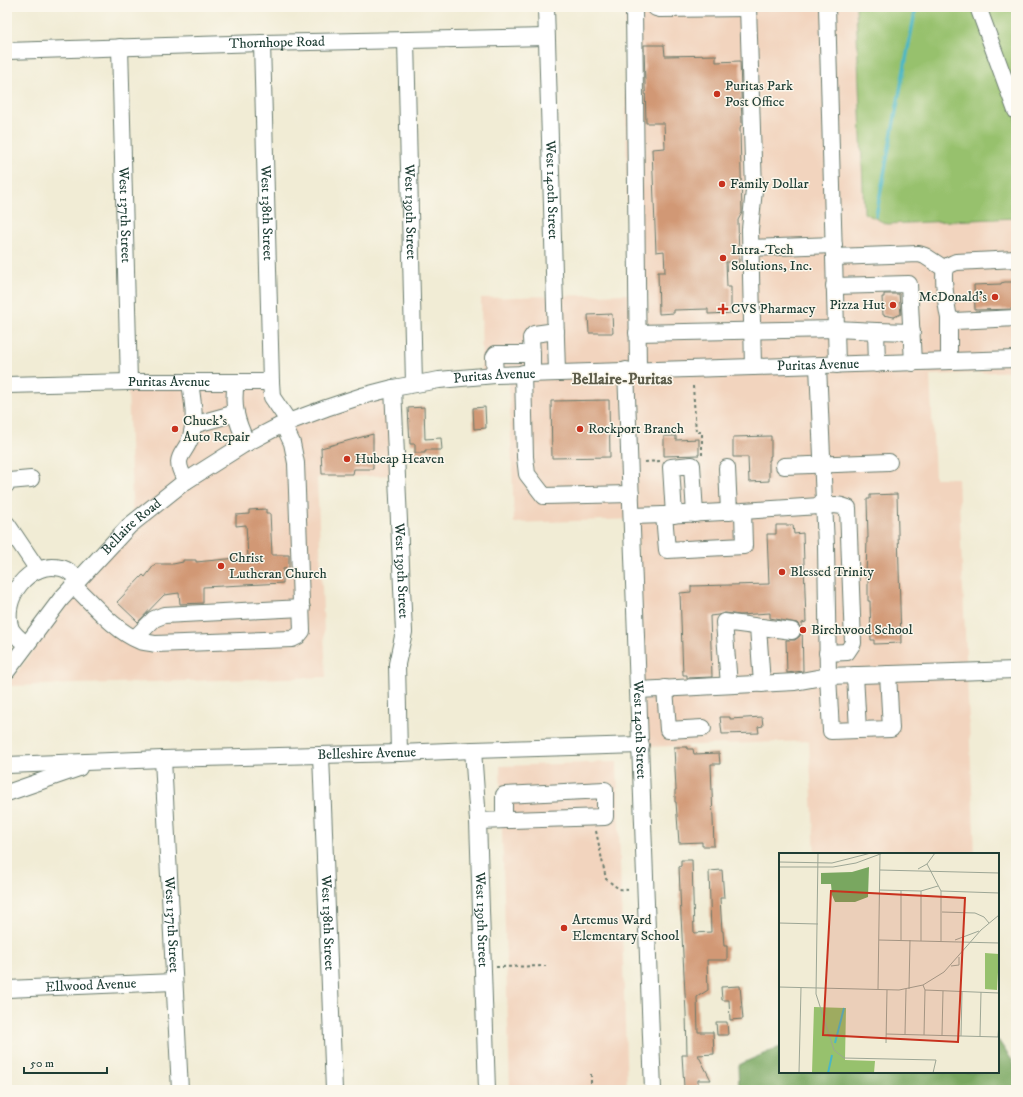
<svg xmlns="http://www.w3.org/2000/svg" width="1023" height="1097" font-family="'IM FELL DW Pica',serif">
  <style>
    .built { fill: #f2d4be }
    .green { fill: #97c16d; stroke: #5b7f50 }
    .forest { fill: #79a760; stroke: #4c724a }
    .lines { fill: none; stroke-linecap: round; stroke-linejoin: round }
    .stream { stroke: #4ab7c6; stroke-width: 3.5 }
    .building { fill: #d19875 }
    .minor-casing { stroke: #687a6c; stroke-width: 18 }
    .path { stroke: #687a6c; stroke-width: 2; stroke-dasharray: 3 3; stroke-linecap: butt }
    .minor { stroke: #fff; stroke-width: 16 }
    .poi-dot { fill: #c8321e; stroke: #fbf7ec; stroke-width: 1.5 }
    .labels { text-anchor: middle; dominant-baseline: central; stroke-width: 3; stroke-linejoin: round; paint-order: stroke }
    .street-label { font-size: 14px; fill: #1f3d34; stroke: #fbf7ec }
    .poi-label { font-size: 14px; fill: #1f3d34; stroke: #fbf7ec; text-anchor: start }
    .quarter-label { font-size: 16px; font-weight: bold; fill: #5d5d4b; stroke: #fbf7ec }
    .inset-river { fill: none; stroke: #4ab7c6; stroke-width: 2 }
    .inset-road { fill: none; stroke: #9da695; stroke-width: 1 }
    .view { fill: #c8321e; fill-opacity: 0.15; stroke: #c8321e; stroke-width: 2 }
    .inset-edge { fill: none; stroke: #1f3d34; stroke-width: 2 }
  </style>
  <rect width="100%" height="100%" fill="#fbf7ec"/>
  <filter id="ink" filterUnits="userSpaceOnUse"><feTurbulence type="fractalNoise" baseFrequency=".025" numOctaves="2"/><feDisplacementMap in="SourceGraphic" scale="8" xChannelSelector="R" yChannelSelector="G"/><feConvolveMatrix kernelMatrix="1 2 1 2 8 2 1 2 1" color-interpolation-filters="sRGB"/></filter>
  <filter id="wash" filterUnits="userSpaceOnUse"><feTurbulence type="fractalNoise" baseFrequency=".012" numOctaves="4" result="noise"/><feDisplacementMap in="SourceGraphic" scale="16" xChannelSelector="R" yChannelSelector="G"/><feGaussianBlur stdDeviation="0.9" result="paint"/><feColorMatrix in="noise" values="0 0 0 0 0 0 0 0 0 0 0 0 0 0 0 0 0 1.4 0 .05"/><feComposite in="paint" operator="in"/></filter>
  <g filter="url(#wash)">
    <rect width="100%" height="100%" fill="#f1ecd5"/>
    <g class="built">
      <polygon points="625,7 856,7 864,213 887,224 1016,218 1016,371 930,375 935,478 958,478 975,854 815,854 809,741 645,747 637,519 514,523 509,379 482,380 481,298 628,294"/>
      <polygon points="275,386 296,422 390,391 393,475 317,478 326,677 7,686 96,567 133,529 128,388"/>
      <polygon points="617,762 627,1090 510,1090 500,766"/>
    </g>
    <polygon class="green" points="856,7 1016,7 1016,218 887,224 864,213"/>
    <polygon class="forest" points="998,1040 1014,1063 1016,1090 739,1090 738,1065 780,1047 780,1072 998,1072"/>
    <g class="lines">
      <polyline class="stream" points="876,216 916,7"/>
    </g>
    <g id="blocks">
      <g class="building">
        <polygon points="644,45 664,45 665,56 716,55 716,62 740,61 742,123 740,128 742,213 738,220 739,262 726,262 727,287 731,287 731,313 708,314 708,309 674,310 674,313 659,314 658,272 665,272 664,251 656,252 652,149 665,148 664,123 646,123"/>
        <polygon points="1005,282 1016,282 1016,309 975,310 974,285 1001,284 1001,283"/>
        <polygon points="884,294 899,294 901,314 894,317 883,315 882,297 884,297"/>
        <polygon points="612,314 613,333 589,333 588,315"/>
        <polygon points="609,400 610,457 552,458 551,401"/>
        <polygon points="424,407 425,439 441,438 442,450 425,450 425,453 415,453 415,444 410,444 408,408"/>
        <polygon points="485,407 486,428 474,429 473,408"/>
        <polygon points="373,434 373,469 354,469 353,474 322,474 321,448"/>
        <polygon points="664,436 676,436 676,440 699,439 699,455 664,456"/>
        <polygon points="771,436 771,456 770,456 770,460 769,460 769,481 749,482 748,457 733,457 733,437"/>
        <polygon points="897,494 901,643 874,644 874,640 871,640 870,601 868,601 868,578 866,578 867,538 868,538 867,499 870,499 870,495"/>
        <polygon points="266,509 266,513 270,513 272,555 289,555 289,568 283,569 283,583 203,587 203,603 180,604 179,593 164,595 138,622 117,602 143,575 145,577 155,564 173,564 183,562 183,560 196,560 196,562 248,557 246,525 236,526 236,515 249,514 249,510"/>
        <polygon points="776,525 793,525 794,534 803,533 806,622 802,623 803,671 787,673 786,640 795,640 800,636 801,633 801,628 797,623 770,618 770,613 740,615 725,613 718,615 710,616 712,677 687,678 687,675 683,675 680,593 691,592 691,586 769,584 767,534 776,534"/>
        <polygon points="720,717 730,717 730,719 762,717 763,726 758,727 759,733 722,734"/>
        <polygon points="674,747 687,747 687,749 693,749 694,754 719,753 720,764 711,764 714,846 702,846 702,842 679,843 676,802 675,802 675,790 676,790"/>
        <polygon points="681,860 692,860 694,933 711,932 709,871 722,870 724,898 720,898 722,931 723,931 724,946 727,946 727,960 707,960 708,990 697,997 698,1032 713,1032 714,1054 698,1055 711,1080 698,1080 698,1090 685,1090 685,1087 684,1087 682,1055 687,1055 686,1013 681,916 679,867 681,866"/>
        <polygon points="740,986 743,1019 730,1020 729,1000 722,1000 721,987"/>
        <polygon points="716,1022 727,1022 728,1035 717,1035"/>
      </g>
    </g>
  </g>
  <g filter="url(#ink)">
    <use href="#blocks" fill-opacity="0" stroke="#687a6c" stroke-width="1"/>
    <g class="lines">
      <g class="minor-casing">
        <g id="minor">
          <path id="s1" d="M546,7L557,372"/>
          <polyline points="634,7 638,370"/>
          <polyline points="655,7 656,8 660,9 748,8"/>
          <polyline points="748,7 754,190 750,229 753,367"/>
          <polyline points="827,7 837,365"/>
          <polyline points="978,7 1016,111"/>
          <path id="s2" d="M406,40L414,384"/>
          <path id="s3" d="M262,43L271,382"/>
          <path id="s4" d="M120,47L129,382"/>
          <path id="s5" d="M7,51L262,43L546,37"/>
          <polyline points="750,248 834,245"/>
          <polyline points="834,257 919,254 925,256 945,269"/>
          <path d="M1016,259L956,262C952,264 947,265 945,269C942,277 947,309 949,318L955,321L1016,318"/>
          <polyline points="834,286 909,284 913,363"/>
          <polyline points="876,331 912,332"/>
          <polyline points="637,333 836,329 876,331 877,364"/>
          <polyline points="532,354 531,338 534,334 556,331"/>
          <polyline points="949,361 949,318"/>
          <polyline points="818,366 826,546 828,676 1016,670"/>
          <path id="s6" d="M626,370L653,1090"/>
          <polyline points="523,373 525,457 527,474 544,496 631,494"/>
          <polyline points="495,375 494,357 496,354 532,354 532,373"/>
          <path d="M236,382C232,406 236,421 247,443"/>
          <path id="s7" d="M7,385L129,382H271L272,397L289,422"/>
          <path id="s8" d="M393,388L404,632L397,664L399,753"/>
          <polyline points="193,425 236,413"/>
          <polyline points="784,466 889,462"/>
          <polyline points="727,468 729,512"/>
          <path d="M186,481C169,453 188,456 192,432C196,416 192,398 190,382"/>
          <polyline points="7,484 9,481 31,479"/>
          <polyline points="743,511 664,515 667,550 744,546 743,511 835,505 842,506 848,508 853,643 847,652 827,653"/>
          <polyline points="674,515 671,467 692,465 695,514"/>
          <polyline points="632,516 664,515"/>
          <polyline points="7,524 38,570"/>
          <path d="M73,585C92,603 116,632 140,641C144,642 150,643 155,644L292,639L298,636L302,631L296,463L292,443L283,424"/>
          <polyline points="758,627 762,684"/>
          <polyline points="135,638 154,619 164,615 302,608"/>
          <path d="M26,644C21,640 15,636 11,629C0,599 29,560 61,568C68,569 73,575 79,579"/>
          <path id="s9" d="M7,671L61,599L129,526L183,483L243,445L283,424L326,408L362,396L393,388L439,380L495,375L1016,359"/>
          <polyline points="855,675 858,730 891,729 888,674"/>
          <polyline points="729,685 724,622 792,631"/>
          <polyline points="665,688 668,730 703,728"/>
          <polyline points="639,690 795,682 828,676 831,731 858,730"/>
          <path id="s10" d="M473,750L478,821L487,1090"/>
          <path id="s11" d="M321,755L334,1090"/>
          <path id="s12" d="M163,759L180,1090"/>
          <path id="s13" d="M7,765L163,759L399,753L473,750L641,745"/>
          <polyline points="7,793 79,768"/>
          <polyline points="478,821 605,817 605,790 504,795 504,820"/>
          <path id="s14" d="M7,989L174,982"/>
        </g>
      </g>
      <g class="path">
        <polyline points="693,386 696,432 702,432 702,456"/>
        <polyline points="645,462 660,461"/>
        <polyline points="596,831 606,879 619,889 628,890"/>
        <polyline points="496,967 546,966"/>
        <polyline points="591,1074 591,1090"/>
      </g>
      <use href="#minor" class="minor"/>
    </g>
  </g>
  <g class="poi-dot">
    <circle cx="717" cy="94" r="4"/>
    <circle cx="722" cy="184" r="4"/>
    <circle cx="723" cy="258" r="4"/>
    <circle cx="995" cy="297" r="4"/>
    <circle cx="893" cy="305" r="4"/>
    <path d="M721 303h4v4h4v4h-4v4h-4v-4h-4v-4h4z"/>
    <circle cx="175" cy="429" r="4"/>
    <circle cx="580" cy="429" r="4"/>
    <circle cx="347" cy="459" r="4"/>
    <circle cx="221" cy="566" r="4"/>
    <circle cx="782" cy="572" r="4"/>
    <circle cx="803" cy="630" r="4"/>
    <circle cx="564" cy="928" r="4"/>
  </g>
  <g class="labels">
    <g class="street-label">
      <text stroke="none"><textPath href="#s5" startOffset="270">Thornhope Road</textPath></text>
      <text stroke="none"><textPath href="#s1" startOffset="183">West 140th Street</textPath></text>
      <text stroke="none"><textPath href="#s3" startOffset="170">West 138th Street</textPath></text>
      <text stroke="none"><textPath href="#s2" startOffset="172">West 139th Street</textPath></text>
      <text stroke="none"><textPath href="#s4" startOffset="168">West 137th Street</textPath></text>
      <text stroke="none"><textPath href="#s9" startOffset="917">Puritas Avenue</textPath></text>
      <text stroke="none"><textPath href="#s9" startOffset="593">Puritas Avenue</textPath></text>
      <text stroke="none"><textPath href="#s7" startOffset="162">Puritas Avenue</textPath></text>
      <text stroke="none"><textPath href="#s9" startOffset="191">Bellaire Road</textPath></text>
      <text stroke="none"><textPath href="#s8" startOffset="183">West 139th Street</textPath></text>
      <text stroke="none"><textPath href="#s6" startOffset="360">West 140th Street</textPath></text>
      <text stroke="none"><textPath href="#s13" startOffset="360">Belleshire Avenue</textPath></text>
      <text stroke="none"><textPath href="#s10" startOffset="170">West 139th Street</textPath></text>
      <text stroke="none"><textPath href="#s11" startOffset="168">West 138th Street</textPath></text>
      <text stroke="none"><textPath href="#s12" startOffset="166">West 137th Street</textPath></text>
      <text stroke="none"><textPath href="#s14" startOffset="84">Ellwood Avenue</textPath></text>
    </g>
    <g class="poi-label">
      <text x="725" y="86">Puritas Park<tspan x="725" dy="16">Post Office</tspan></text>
      <text x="730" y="184">Family Dollar</text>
      <text x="731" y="250">Intra-Tech<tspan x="731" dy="16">Solutions, Inc.</tspan></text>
      <text x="987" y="297" text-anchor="end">McDonald's</text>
      <text x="885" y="305" text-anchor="end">Pizza Hut</text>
      <text x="731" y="309">CVS Pharmacy</text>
      <text x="183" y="421">Chuck's<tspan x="183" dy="16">Auto Repair</tspan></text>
      <text x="588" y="429">Rockport Branch</text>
      <text x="355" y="459">Hubcap Heaven</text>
      <text x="229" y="558">Christ<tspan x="229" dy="16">Lutheran Church</tspan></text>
      <text x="790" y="572">Blessed Trinity</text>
      <text x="811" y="630">Birchwood School</text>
      <text x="572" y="920">Artemus Ward<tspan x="572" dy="16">Elementary School</tspan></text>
    </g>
    <g class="quarter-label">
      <text x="622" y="379">Bellaire-Puritas</text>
    </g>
  </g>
  <g transform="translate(779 853)">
    <rect width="220" height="220" fill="#f1ecd5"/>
    <path d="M206,100L220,101L218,137L206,136ZM35,154L67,155L66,207L96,208L95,220H33Z" fill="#97c16d"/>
    <path d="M90,14L89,44L76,49H56L53,42L52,31H42V20L73,19Z" fill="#79a760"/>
    <path class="inset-river" d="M56,190L65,155M49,220L53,202"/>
    <path class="inset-road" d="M39,0L37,141L55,197L65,205L157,207L154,220M0,9L53,10L92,0M148,11L162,38V88M0,14H54L77,10L104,0M139,16L148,11L156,0M101,17L220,20M0,24V84M100,37L142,38L159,33M162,38L220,40M163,59L196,60L205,64L210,70M0,70L39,71M100,87L220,90M122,87V38M176,87L200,78M142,88V38M172,113L180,112V104M0,129V209M144,132L146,137L220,140M0,134L120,137L144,132L165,119L202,77L220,62M99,136L101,0M130,136L131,87M107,181L220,184M126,181L127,136M145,182L146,137M163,182L164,138M182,183L183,139M201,183L202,139M219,184L220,169M107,190L108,137M20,220L22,135"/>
    <path class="view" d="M52,38L186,45L179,189L44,182Z"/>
    <rect width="220" height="220" class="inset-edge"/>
  </g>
  <rect width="1023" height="1097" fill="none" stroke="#fbf7ec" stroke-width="24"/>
  <path d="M24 1067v6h83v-6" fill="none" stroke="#1f3d34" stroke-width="2"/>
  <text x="30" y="1067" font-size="12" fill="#1f3d34" stroke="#fbf7ec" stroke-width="3" paint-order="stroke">50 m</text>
</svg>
